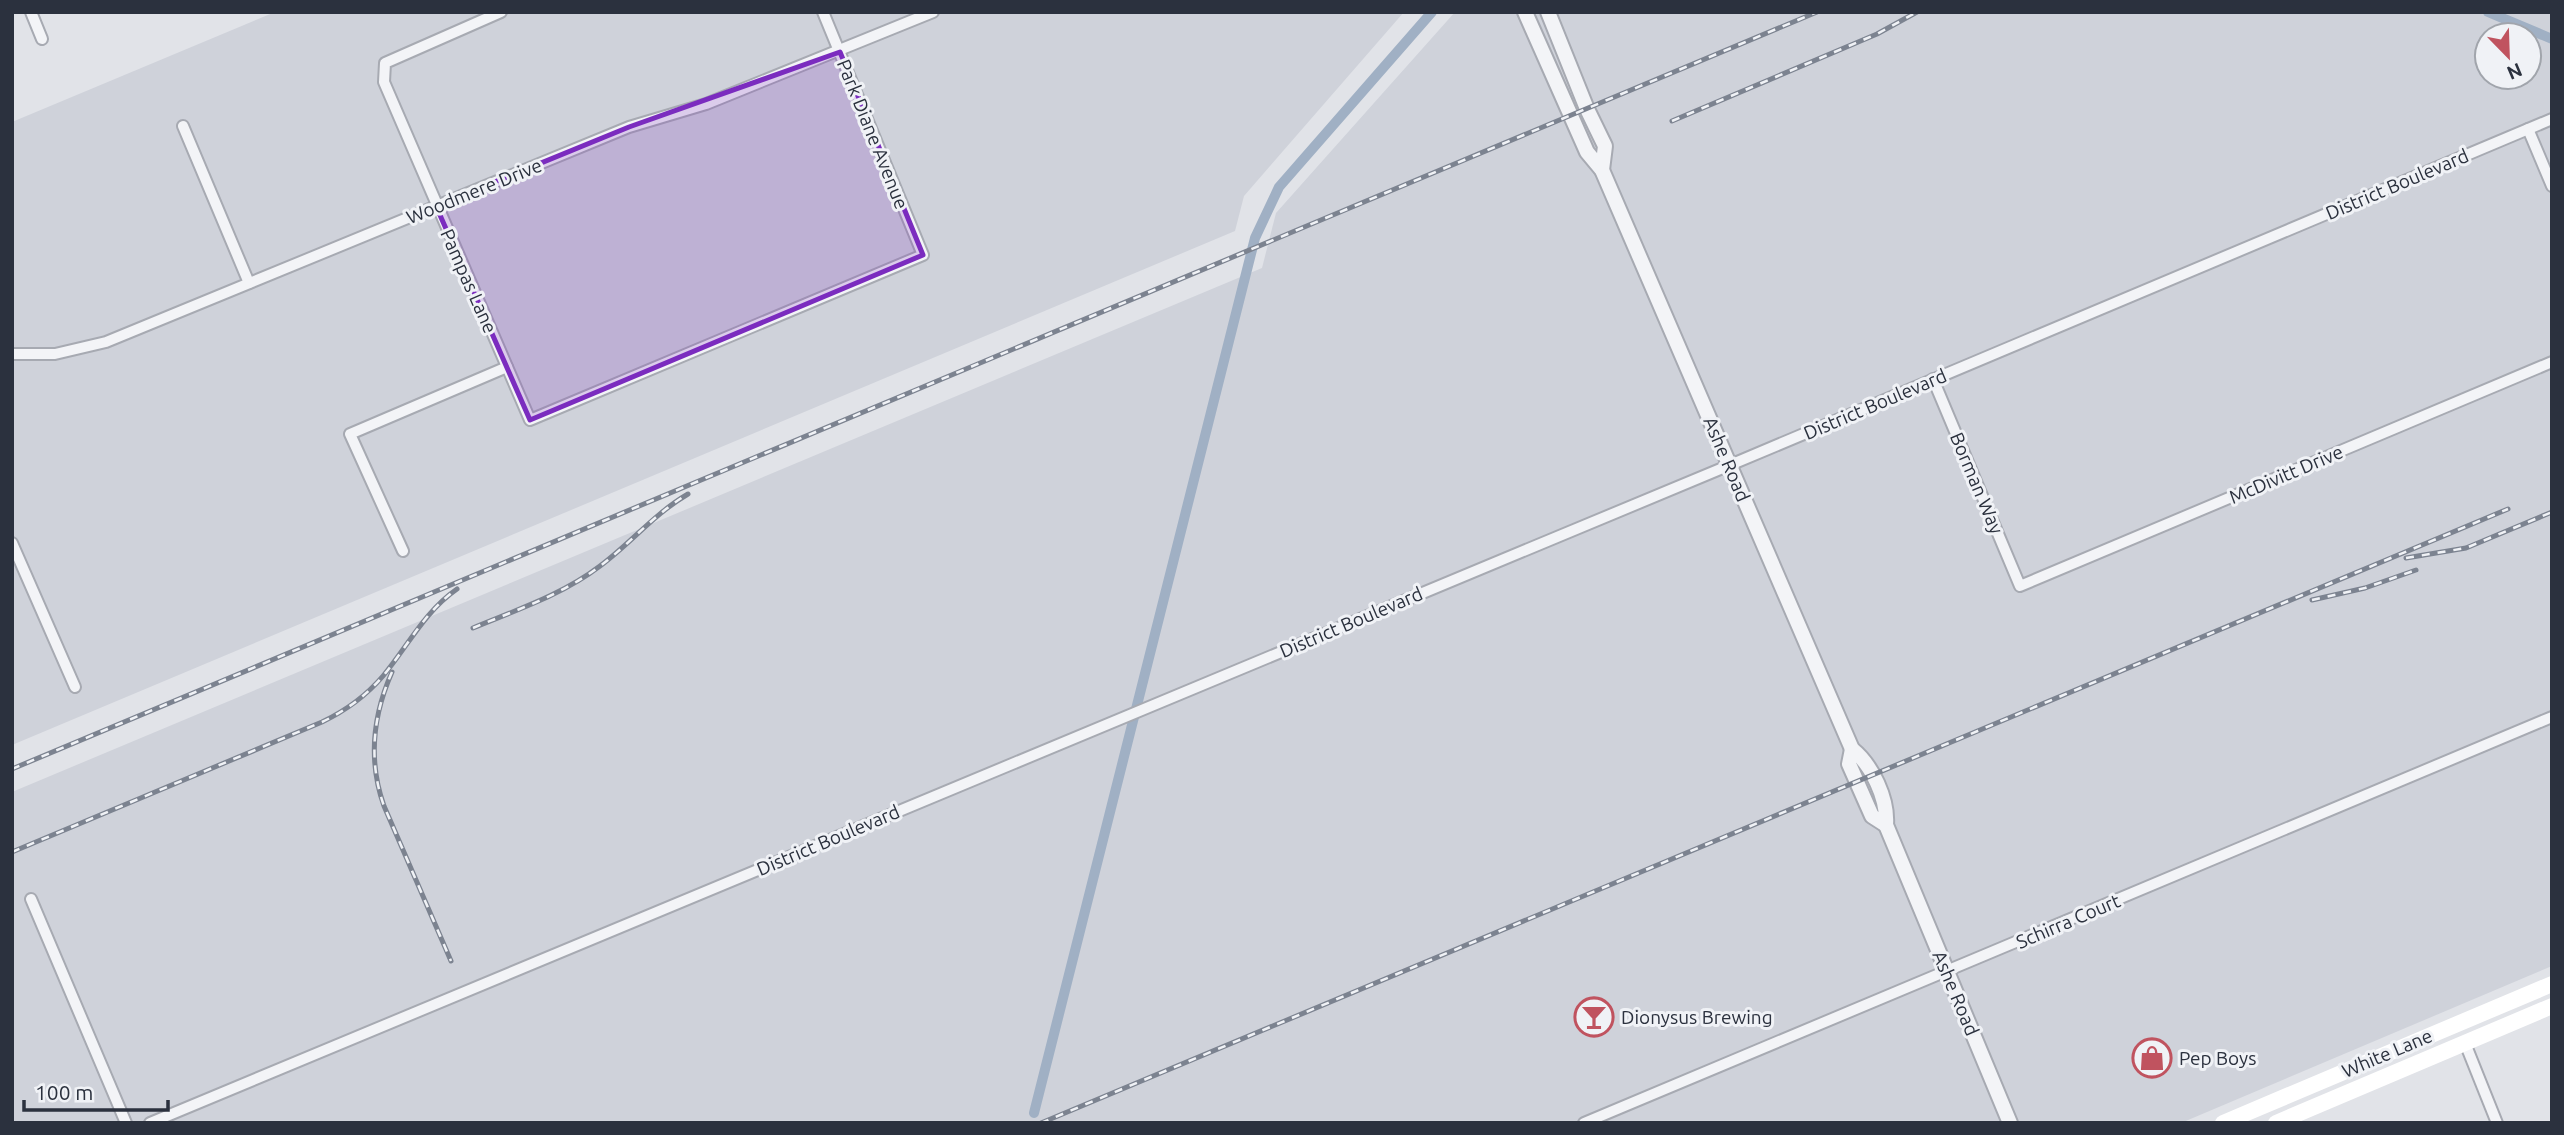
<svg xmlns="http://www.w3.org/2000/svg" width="2564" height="1135" font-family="Ubuntu,sans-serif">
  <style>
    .built { fill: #cfd2da; fill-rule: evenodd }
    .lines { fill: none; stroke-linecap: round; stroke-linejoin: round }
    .canal { stroke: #a0b0c4; stroke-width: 10 }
    .minor-casing { stroke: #a7aab2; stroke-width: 14 }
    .tertiary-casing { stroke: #a7aab2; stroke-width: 18 }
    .minor { stroke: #f3f4f7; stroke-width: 10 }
    .tertiary { stroke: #f3f4f7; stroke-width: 14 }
    .secondary { stroke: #fff; stroke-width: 16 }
    .rail-casing { stroke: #7c8390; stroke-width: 5 }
    .rail { stroke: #f0f2f6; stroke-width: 2.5; stroke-dasharray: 8; stroke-linecap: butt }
    .marked { fill: #7b2cbf; fill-opacity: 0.2; stroke: #7b2cbf; stroke-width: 5; stroke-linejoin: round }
    .labels { text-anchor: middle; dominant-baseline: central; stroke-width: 6; stroke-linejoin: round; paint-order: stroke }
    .street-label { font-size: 19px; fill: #2b313e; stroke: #f0f2f6 }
    .poi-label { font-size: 19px; fill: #2b313e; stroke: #f0f2f6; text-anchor: start }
  </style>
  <rect width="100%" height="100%" fill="#e1e3e8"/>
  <g class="built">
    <polygon points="275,12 1404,12 1244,196 1235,231 12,745 12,122"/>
    <path d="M1455,12H2552V966L2181,1123H12V792L1262,268L1276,213ZM2487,35H2529V77H2487Z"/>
  </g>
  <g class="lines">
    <g class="canal">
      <polyline points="2488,12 2552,39"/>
      <polyline points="1034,1113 1255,238 1279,187 1432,12"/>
    </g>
    <g class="minor-casing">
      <g id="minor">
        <polyline points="31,12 42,39"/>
        <polyline points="501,12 385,63 384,82 530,420 923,255 823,12"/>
        <polyline points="183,126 249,283"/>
        <polyline points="2528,129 2552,186"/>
        <polyline points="12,354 55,354 106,342 629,127 706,104 933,12"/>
        <polyline points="1933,379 2020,586 2552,362"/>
        <polyline points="12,543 75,687"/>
        <polyline points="403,551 350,434 507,367"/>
        <polyline points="31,899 126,1123"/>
        <polyline points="2465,1043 2497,1123"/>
        <polyline points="150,1123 1730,465 2552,119"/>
        <polyline points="1584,1123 2552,717"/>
      </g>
    </g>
    <g class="tertiary-casing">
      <g id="tertiary">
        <path d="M1525,12L1587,152L1602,170L1852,749C1872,765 1888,799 1886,825L2010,1123"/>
        <polyline points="1548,12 1587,109 1605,146 1602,170"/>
        <polyline points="1852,749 1849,764 1872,816 1886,825"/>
      </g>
    </g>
    <use href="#minor" class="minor"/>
    <use href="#tertiary" class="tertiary"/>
    <g class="secondary">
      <polyline points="2223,1123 2552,984"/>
      <polyline points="2276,1123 2552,1006"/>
    </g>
    <g class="rail-casing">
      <g id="rail">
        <polyline points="1672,121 1877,34 1917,12"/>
        <polyline points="2406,558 2466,548 2552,512"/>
        <polyline points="2312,600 2365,588 2416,570"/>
        <path d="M473,628C516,610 562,595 600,566C631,543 654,514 688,494"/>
        <path d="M392,672C373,715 368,761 384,806L451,961"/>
        <polyline points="12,769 1817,12"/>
        <path d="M12,852L322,722C345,711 366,696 383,676C408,646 424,612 457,589"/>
        <polyline points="1041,1123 2508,509"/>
      </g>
    </g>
    <use href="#rail" class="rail"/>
  </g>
  <path class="marked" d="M840,52L923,255L530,420L436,206L629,127Z"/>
  <defs>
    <g id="bar-ring" transform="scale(2.0125)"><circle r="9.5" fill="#f0f2f6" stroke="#c0535f" stroke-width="1.5"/><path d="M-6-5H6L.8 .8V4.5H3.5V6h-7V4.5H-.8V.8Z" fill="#c0535f"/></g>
    <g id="shop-ring" transform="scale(2.0125)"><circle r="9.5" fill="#f0f2f6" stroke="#c0535f" stroke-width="1.5"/><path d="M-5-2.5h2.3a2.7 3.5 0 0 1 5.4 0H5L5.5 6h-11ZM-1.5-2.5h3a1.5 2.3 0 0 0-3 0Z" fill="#c0535f"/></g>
  </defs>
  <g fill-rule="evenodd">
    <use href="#bar-ring" x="1594" y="1017"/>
    <use href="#shop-ring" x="2152" y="1058"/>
  </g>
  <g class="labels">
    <g class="street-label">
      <text transform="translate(873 134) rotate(68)">Park Diane Avenue</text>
      <text transform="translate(2397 184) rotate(-23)">District Boulevard</text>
      <text transform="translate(474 191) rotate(-22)">Woodmere Drive</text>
      <text transform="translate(469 281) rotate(66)">Pampas Lane</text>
      <text transform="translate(1875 404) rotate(-23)">District Boulevard</text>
      <text transform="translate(1727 459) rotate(67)">Ashe Road</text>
      <text transform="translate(2286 474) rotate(-23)">McDivitt Drive</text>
      <text transform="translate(1977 483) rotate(67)">Borman Way</text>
      <text transform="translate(1351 622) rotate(-23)">District Boulevard</text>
      <text transform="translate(828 840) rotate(-23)">District Boulevard</text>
      <text transform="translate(2068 921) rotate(-23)">Schirra Court</text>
      <text transform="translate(1956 993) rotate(67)">Ashe Road</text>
      <text transform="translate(2387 1053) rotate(-23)">White Lane</text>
    </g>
    <g class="poi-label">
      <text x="1621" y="1017">Dionysus Brewing</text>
      <text x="2179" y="1058">Pep Boys</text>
    </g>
  </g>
  <rect width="2564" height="1135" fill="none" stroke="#2b313e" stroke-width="28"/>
  <g transform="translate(2508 56) rotate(157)"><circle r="33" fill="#f0f2f6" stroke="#a1a5ac" stroke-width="2"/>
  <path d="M0-5L12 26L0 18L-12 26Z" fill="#c0535f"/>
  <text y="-10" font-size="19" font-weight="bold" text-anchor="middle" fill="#2b313e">N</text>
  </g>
  <path d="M24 1100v10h144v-10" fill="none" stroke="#2b313e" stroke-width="3.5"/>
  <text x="35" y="1100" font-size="21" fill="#2b313e" stroke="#f0f2f6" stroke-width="5" paint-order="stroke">100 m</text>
</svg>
